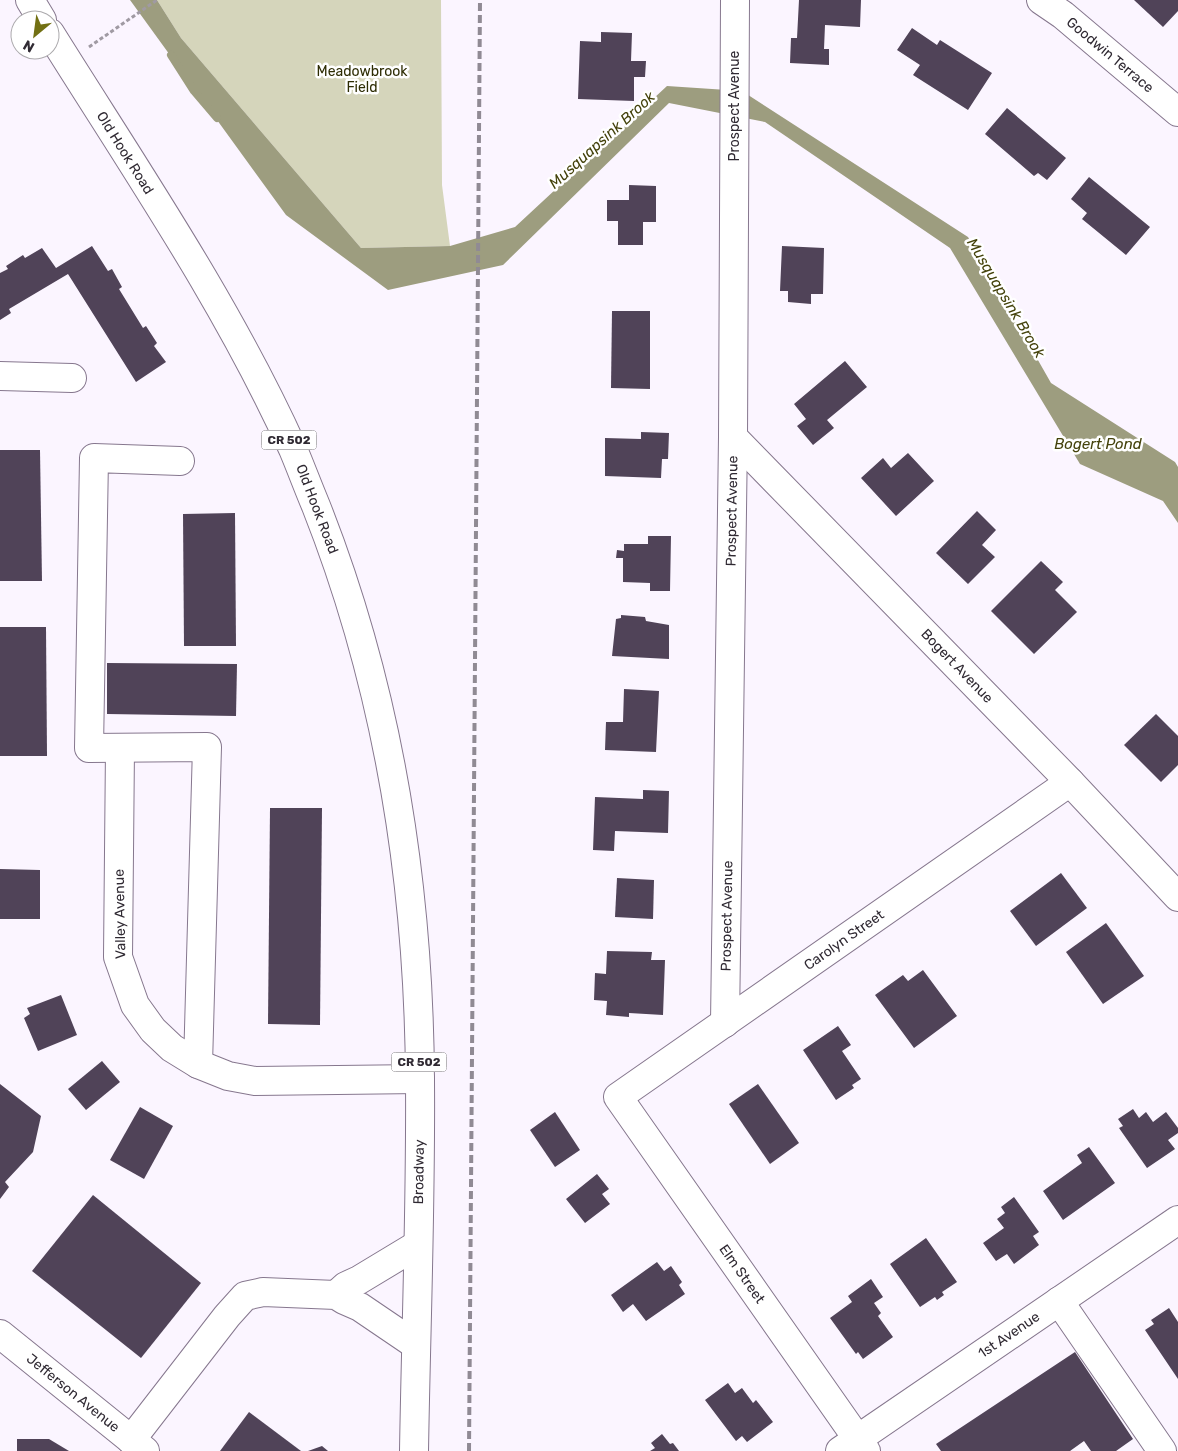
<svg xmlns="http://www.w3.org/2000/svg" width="1178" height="1451" font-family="Rubik,sans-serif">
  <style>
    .green { fill: #d5d5bb }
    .water { fill: #9d9d7f }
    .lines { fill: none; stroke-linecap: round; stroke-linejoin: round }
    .stream { stroke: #9d9d7f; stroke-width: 8 }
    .building { fill: #504358 }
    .minor-casing { stroke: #86778e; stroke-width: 30 }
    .major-casing { stroke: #86778e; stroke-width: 30 }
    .path { stroke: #a09aa3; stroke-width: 3; stroke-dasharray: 4 2.5; stroke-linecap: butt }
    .minor { stroke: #fff; stroke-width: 28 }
    .major { stroke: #fff; stroke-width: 28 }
    .rail { stroke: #908a94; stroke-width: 4; stroke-dasharray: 8 4; stroke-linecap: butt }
    .labels { text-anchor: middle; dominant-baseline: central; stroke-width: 5; stroke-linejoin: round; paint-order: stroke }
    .shield { fill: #fff; stroke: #6e6a70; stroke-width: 1 }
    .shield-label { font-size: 12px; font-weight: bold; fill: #302a33 }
    .street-label { font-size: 14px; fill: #302a33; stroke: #fff }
    .park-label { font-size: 14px; fill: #2e2d04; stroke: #fff }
    .water-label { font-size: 15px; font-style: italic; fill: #44420b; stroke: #fff }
  </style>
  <rect width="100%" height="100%" fill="#fbf5ff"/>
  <polygon class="green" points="157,0 441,0 442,185 450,246 361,248 181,38"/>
  <polygon class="water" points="130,0 157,0 181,38 361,248 450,246 515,227 667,86 742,91 968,237 1051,383 1175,462 1178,467 1178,523 1163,501 1080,464 950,248 765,122 669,103 503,265 388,290 286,215"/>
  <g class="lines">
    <polyline class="stream" points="171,55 194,91 217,118"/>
  </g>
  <g class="building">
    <polygon points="799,0 861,0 860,27 825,25 824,49 829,49 829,65 790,63 791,38 797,38"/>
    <polygon points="1134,0 1178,0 1178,11 1163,27"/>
    <polygon points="912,28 937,45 940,40 992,73 968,110 913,75 920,65 897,50"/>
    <polygon points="601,32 632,33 631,61 646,61 645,77 634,77 634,101 578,99 580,41 601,42"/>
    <polygon points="1007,108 1066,158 1047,180 1038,173 1034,176 985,134"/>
    <polygon points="1089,177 1150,227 1126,255 1082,219 1087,213 1071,199"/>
    <polygon points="629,185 656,186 656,222 643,222 643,245 618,245 618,221 607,221 607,200 629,200"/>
    <polygon points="92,246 108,271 112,269 122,287 119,289 143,328 146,326 157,343 154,346 166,362 136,382 68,274 9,309 11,313 0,320 0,273 8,269 6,266 23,255 25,258 42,248 56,268"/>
    <polygon points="782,246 824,248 823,294 811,294 811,304 788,302 788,291 780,291"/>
    <polygon points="612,311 650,311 650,389 611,388"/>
    <polygon points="845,361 867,387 827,420 834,428 813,445 797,426 806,419 794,404"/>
    <polygon points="641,432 669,433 668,459 662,459 661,478 605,476 605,438 641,439"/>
    <polygon points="0,450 40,450 42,581 0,581"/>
    <polygon points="908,453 934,481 896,516 861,478 883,458 891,468"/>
    <polygon points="977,511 996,530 982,545 995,557 968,584 936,553"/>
    <polygon points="235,513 236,646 184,646 183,514"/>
    <polygon points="648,536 671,536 670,591 650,591 650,583 623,582 623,558 616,558 617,550 624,551 624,544 648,544"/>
    <polygon points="1041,561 1063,582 1055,590 1077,612 1034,654 991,611"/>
    <polygon points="621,615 645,617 646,621 669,625 669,659 612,656 616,619 621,618"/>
    <polygon points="0,627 46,627 47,756 0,756"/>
    <polygon points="107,663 237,664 236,716 107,714"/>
    <polygon points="624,689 659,691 656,752 605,750 606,722 623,722"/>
    <polygon points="1156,714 1178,736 1178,765 1161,782 1124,745"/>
    <polygon points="643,790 669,791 668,833 615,831 614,851 593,850 595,797 643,799"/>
    <polygon points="270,808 322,808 320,1025 268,1024"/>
    <polygon points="0,869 40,870 40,919 0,919"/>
    <polygon points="1061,873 1087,908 1036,946 1010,911"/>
    <polygon points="617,878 654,880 653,919 615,917"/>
    <polygon points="1106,923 1144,976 1103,1004 1066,952"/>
    <polygon points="607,951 652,952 651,960 665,960 663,1015 629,1013 629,1017 606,1015 607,1001 594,1000 595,973 606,974"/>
    <polygon points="923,970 957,1016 914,1048 875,995 903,975 908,981"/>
    <polygon points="61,995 77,1035 38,1051 24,1018 30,1014 27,1008"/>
    <polygon points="838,1026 851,1045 842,1051 861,1079 852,1085 854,1088 836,1100 803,1050"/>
    <polygon points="102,1061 120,1082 86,1110 68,1089"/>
    <polygon points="0,1084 41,1116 33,1152 5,1182 9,1187 0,1199"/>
    <polygon points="758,1084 799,1143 770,1164 729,1104"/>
    <polygon points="140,1107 173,1126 144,1179 110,1160"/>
    <polygon points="1133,1109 1139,1118 1146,1112 1153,1122 1166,1112 1178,1128 1178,1133 1168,1140 1175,1149 1147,1168 1119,1128 1123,1126 1118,1119"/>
    <polygon points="555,1112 580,1150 555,1167 530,1130"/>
    <polygon points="1089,1147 1115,1183 1063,1220 1043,1191 1082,1163 1077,1155"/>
    <polygon points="597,1174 609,1189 602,1194 610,1204 585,1223 566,1199"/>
    <polygon points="93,1195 201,1283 141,1358 32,1271"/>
    <polygon points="1014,1197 1039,1232 1033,1236 1039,1245 1014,1264 1007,1254 996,1261 983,1243 1004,1228 997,1219 1005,1213 1001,1207"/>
    <polygon points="926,1238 957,1282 942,1292 944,1295 937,1300 935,1297 920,1307 890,1264"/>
    <polygon points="657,1262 664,1271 671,1266 682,1282 679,1285 685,1294 646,1321 633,1304 623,1312 611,1295"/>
    <polygon points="871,1279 883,1297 874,1303 881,1313 878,1316 893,1337 863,1359 858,1352 856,1354 830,1318 852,1302 848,1296"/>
    <polygon points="1169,1308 1178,1322 1178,1379 1145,1330 1154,1324 1151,1320"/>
    <polygon points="1075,1352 1133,1439 1116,1451 1091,1451 1084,1441 1070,1451 941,1451 936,1444"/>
    <polygon points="728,1383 735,1393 742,1388 753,1403 756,1400 773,1422 747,1442 742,1436 736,1441 705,1400"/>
    <polygon points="249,1412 301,1451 220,1451"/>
    <polygon points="662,1434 670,1444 673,1443 679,1451 650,1451 655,1448 651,1443"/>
    <polygon points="17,1439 49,1439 69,1451 17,1451"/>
    <polygon points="322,1446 328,1451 308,1451"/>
  </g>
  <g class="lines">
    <g class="minor-casing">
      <g id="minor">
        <polyline points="1041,0 1063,15 1178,112"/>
        <polyline points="0,376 72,378"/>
        <polyline points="733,437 1070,782 1178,897"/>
        <polyline points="180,461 94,458 89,748 207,747 198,1064"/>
        <polyline points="120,748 118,957 135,1005 153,1030 172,1048 198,1064 228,1076 255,1081 420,1079"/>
        <polyline points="725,1023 733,437 735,0"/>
        <polyline points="336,1295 346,1286 359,1280 417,1245"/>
        <polyline points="1059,1301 1162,1451"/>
        <polyline points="0,1334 145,1451"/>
        <polyline points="131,1440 227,1316 245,1296 263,1292 336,1295 344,1300 360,1307 416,1345"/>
        <polyline points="840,1451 1178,1220"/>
        <polyline points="866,1451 618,1097 1070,782"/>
      </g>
    </g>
    <g class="major-casing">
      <g id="major">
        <polyline points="30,0 42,20"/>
        <path d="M50,33C135,169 227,303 293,449C301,468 308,487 316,506C388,688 419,885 420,1081C421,1204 416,1328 414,1451"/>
      </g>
    </g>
    <polyline class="path" points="89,47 157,0"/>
    <use href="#minor" class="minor"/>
    <use href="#major" class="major"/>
    <polyline class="rail" points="469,1451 480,0"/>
  </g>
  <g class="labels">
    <g class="shield">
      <rect x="261.5" y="430.5" width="55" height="19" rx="4"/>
      <rect x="391.5" y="1052.5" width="55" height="19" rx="4"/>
    </g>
    <g class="shield-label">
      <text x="289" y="440">CR 502</text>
      <text x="419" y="1062">CR 502</text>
    </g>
    <g class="street-label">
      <text transform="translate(1110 55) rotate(40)">Goodwin Terrace</text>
      <text transform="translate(734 106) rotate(-90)">Prospect Avenue</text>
      <text transform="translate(125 153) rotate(58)">Old Hook Road</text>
      <text transform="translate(317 509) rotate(69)">Old Hook Road</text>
      <text transform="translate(732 511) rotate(-89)">Prospect Avenue</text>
      <text transform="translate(957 666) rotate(46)">Bogert Avenue</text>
      <text transform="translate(120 914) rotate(-91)">Valley Avenue</text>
      <text transform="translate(727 916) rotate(-89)">Prospect Avenue</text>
      <text transform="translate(844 940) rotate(-35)">Carolyn Street</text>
      <text transform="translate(419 1172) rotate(-89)">Broadway</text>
      <text transform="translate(742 1274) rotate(55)">Elm Street</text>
      <text transform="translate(1009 1335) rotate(-34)">1st Avenue</text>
      <text transform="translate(73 1393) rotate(39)">Jefferson Avenue</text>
    </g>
    <g class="park-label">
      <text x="362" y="71">Meadowbrook<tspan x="362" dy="16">Field</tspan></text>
    </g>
    <g class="water-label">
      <text transform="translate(602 140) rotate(-42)">Musquapsink Brook</text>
      <text transform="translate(1006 298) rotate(59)">Musquapsink Brook</text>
      <text x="1098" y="444">Bogert Pond</text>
    </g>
  </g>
  <g transform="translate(35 35) rotate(209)"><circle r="24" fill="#ffffff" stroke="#acaaad"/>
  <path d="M0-4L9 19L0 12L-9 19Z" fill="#727013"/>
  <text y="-8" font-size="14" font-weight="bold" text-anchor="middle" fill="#302a33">N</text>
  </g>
</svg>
